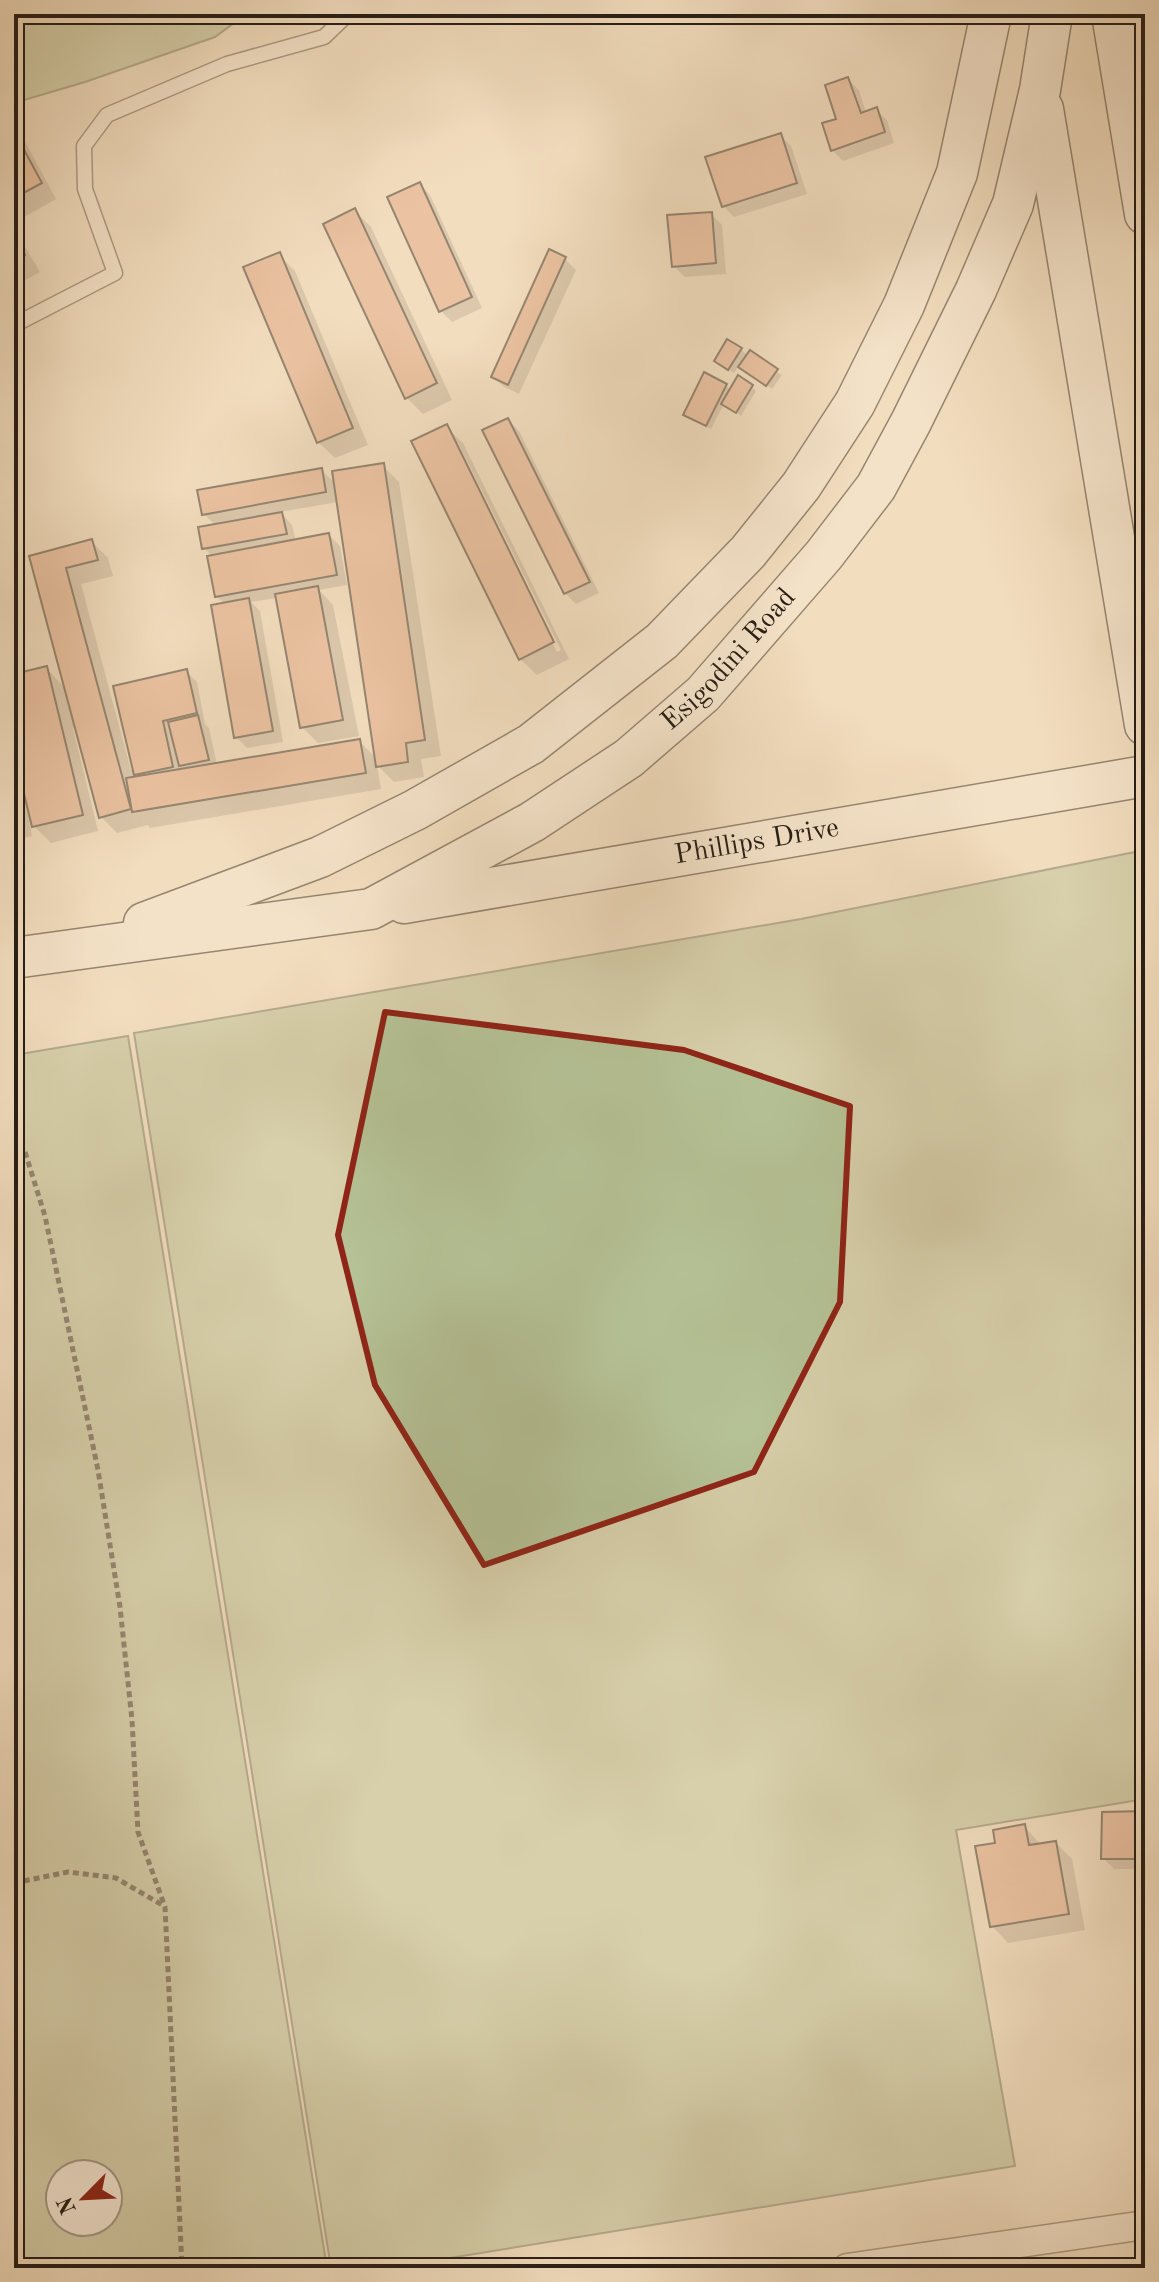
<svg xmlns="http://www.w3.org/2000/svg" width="1159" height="2282" font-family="'Old Standard TT',serif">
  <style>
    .green { fill: #b5c296; stroke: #6e7056; stroke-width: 2; fill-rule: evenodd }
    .shadow { fill: #0003; fill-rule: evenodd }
    .building { fill: #e3a580; stroke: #271e15; stroke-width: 2 }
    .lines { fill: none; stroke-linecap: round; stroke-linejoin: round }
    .service-casing { stroke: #5a4e3f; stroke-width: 17 }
    .minor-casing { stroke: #5a4e3f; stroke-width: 31 }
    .secondary-casing { stroke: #271e15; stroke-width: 43 }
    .path { stroke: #271e15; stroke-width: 5; stroke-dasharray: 6 4; stroke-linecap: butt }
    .service { stroke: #f7e9d5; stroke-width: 14 }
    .minor { stroke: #f7e9d5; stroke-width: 28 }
    .secondary { stroke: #f7e9d5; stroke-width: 40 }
    .marked { fill: none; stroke: #8f2418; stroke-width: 6; stroke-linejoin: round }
    .labels { text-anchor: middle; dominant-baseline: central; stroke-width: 7; stroke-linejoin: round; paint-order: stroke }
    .street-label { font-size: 28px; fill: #271e15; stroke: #f7e9d5 }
  </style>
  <rect width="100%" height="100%" fill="#f2ddbe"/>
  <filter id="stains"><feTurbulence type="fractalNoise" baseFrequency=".0025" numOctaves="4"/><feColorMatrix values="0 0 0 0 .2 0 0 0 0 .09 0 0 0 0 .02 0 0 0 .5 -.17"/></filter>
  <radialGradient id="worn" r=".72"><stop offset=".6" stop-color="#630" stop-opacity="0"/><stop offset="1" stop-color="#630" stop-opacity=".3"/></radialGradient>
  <g class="green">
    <polygon points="14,14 246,14 215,37 85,82 14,103"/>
    <polygon points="1145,850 1145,1799 956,1830 1015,2166 388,2268 331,2268 134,1033 801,919"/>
    <path d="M128,1036L327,2268H14V1055ZM60,2174H108V2222H60Z"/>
  </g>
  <g class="shadow">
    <polygon points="848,79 859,90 866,113 876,110 887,120 894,143 843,161 832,150"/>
    <polygon points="14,121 56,199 14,223"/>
    <polygon points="780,135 791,146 807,194 734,217 723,206"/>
    <polygon points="419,184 430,195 482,308 452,322 441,311"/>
    <polygon points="354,210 371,227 452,400 423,414 406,397"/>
    <polygon points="711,214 722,225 726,274 685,277 674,266"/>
    <polygon points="14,228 40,272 14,287"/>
    <polygon points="279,255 295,271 368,445 335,458 318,442"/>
    <polygon points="565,259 576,270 519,394 504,387 493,377"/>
    <polygon points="741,349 748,356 782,375 772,389 739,365 734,373 722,366"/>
    <polygon points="726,386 731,391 751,386 756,391 741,416 724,404 711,429 685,414"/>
    <polygon points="508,420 519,431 599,593 576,604 565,593"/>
    <path d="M446,427L463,443L569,659L537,675L520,659ZM454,443H458L561,650L557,652Z"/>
    <polygon points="383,466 399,482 441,756 421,759 424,777 394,782 377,765 381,789 150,828 148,825 117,833 101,817 77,727 73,728 98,831 51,843 29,821 32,836 14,840 14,676 46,668 66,689 31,557 91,541 108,558 113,576 81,584 131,770 134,769 186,671 197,682 205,724 209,728 217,765 359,741 376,758 338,502 280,512 292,525 296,541 329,535 340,546 347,585 319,590 333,605 359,736 318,743 302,727 277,598 251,602 260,611 283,742 247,748 236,737 225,604 216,596 213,557 204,548 216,526 204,514 321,470 336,484"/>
    <polygon points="1145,1813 1145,1869 1114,1869 1103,1858"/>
    <polygon points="1024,1826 1041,1845 1056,1843 1072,1859 1085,1930 1008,1943 992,1926 997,1845"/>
  </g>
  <g class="building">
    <polygon points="848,77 861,113 877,107 885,132 831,151 822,123 836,119 825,85"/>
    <polygon points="14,131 42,183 14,198"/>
    <polygon points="781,133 797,183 722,207 705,157"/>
    <polygon points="420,182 472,297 439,312 387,197"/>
    <polygon points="355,208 437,383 405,399 323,224"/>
    <polygon points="712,212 716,263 672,267 667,215"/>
    <polygon points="14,236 25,255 14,262"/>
    <polygon points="549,249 566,257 508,385 491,377"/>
    <polygon points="280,252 353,428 317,443 243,267"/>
    <polygon points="727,339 742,348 728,370 714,361"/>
    <polygon points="750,350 778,369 766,386 738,367"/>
    <polygon points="704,372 727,384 706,426 683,415"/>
    <polygon points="738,375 753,385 736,413 721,404"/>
    <polygon points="508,418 590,582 564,594 482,430"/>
    <polygon points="447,424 554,642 519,660 411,441"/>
    <polygon points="384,463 425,740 406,743 408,762 376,767 332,471"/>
    <polygon points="322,468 326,492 202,515 197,490"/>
    <polygon points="282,512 287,534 202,549 198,527"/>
    <polygon points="329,533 337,575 215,597 207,556"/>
    <polygon points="92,539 98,560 66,568 131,809 99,818 29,556"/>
    <polygon points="318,586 343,720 300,728 275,594"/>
    <polygon points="249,598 273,731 234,738 211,605"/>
    <polygon points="47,666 83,815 32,827 14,752 14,674"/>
    <polygon points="187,669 197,713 163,721 173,767 134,775 113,686"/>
    <polygon points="198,715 209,760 179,766 168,722"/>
    <polygon points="360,739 366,773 132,812 126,778"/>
    <polygon points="1145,1811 1145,1859 1101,1859 1102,1812"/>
    <polygon points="1025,1824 1029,1845 1056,1841 1069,1914 990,1927 975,1846 995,1843 993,1830"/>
  </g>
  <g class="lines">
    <g class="service-casing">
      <polyline id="service" points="14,325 115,273 85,189 84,146 107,115 227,64 324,37 348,14"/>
    </g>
    <g class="minor-casing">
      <polyline id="minor" points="847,2268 1145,2225"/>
    </g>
    <g class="secondary-casing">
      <g id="secondary">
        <polyline points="1112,14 1145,214"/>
        <polyline points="1043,109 1145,725"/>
        <path id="s1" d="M404,903L1145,776"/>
        <polyline points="144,923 320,857 415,810 531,744 662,641 748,552 801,486 855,403 904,305 957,173 991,14"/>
        <path id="s2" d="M14,958L371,909L532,822L629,758L703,694L824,555L876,487L911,422L976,290L1013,204L1040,90L1052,14"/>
      </g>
    </g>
    <g class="path">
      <polyline points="14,16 21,14"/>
      <polyline points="25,1152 45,1216 98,1470 120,1607 132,1720 138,1832 165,1907 182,2268"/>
      <polyline points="14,1883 68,1872 116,1878 164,1906"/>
    </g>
    <use href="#service" class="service"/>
    <use href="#minor" class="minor"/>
    <use href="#secondary" class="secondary"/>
  </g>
  <path d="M0 0H1159V2282H0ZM385,1012L684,1050L850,1106L840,1302L754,1472L484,1565L375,1385L338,1235Z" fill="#f2ddbe" fill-opacity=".55" fill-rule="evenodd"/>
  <path class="marked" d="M385,1012L684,1050L850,1106L840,1302L754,1472L484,1565L375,1385L338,1235Z"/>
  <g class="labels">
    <g class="street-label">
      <text stroke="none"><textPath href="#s2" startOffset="800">Esigodini Road</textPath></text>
      <text stroke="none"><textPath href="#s1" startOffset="358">Phillips Drive</textPath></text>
    </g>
  </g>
  <rect width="1159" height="2282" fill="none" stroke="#f2ddbe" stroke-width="48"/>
  <rect x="16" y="16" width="1127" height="2250" fill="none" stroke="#271e15" stroke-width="4"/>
  <rect x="24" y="24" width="1111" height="2234" fill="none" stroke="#271e15" stroke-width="2"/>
  <g transform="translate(84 2198) rotate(246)"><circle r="38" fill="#f7e9d5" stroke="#a49888" stroke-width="2"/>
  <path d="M0-6L14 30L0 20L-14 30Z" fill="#8f2418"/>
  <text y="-12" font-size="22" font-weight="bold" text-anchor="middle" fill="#271e15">N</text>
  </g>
  <rect width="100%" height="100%" filter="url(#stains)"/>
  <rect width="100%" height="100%" fill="url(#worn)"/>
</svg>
